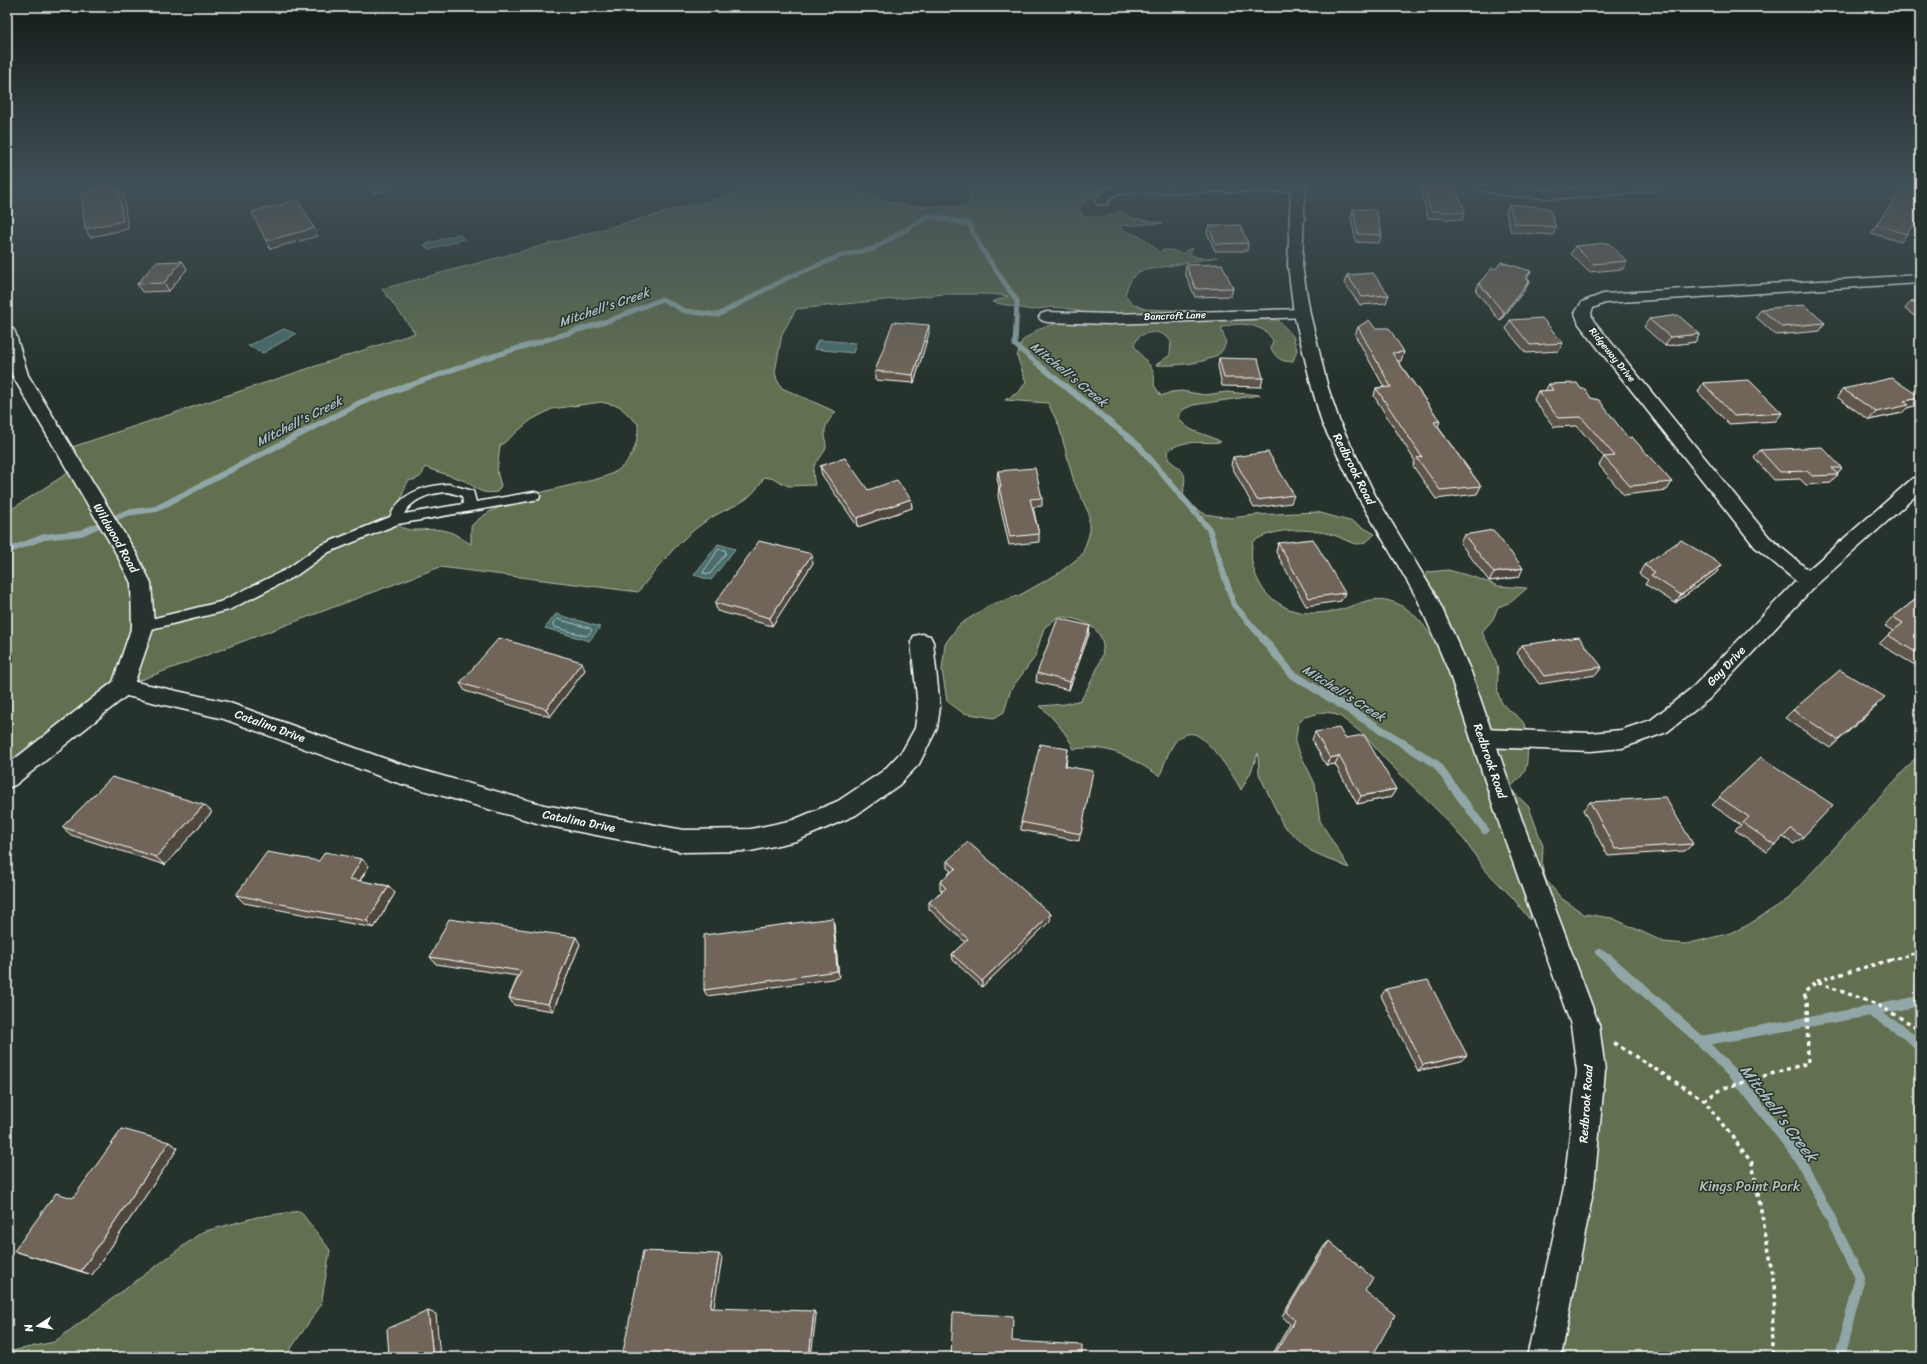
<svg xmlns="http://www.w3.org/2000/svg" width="1927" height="1364" font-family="Sriracha,sans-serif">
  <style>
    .green { fill: #627051; stroke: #b0b8a8; fill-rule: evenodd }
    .water { fill: #486d6c; stroke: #91a7a7 }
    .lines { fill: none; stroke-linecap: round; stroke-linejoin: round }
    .shore { stroke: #b6c5c4; stroke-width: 1 }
    .stream-far3 { stroke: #91a7a7; stroke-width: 5 }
    .stream-far2 { stroke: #91a7a7; stroke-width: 6 }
    .stream-far1 { stroke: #91a7a7; stroke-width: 8 }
    .stream { stroke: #91a7a7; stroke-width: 10 }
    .service-casing { stroke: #fff; stroke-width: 3 }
    .minor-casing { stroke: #fff; stroke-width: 3 }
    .tertiary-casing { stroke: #fff; stroke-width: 3 }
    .secondary-casing { stroke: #fff; stroke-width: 3 }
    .path-far1 { stroke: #fff; stroke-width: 2.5; stroke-dasharray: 3.5 3.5; stroke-linecap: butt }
    .path { stroke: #fff; stroke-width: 3.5; stroke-dasharray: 4 4; stroke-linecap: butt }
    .service { fill: #26332d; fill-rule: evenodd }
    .minor { fill: #26332d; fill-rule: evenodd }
    .tertiary { fill: #26332d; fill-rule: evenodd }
    .secondary { fill: #26332d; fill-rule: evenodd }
    .wall { fill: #5f574c; stroke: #fff }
    .shaded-wall { fill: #4e473e; stroke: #fff }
    .building { fill: #6f6558; stroke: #fff }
    .labels { text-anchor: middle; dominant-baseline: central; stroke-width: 3; stroke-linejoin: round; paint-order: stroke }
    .far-street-label { font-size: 10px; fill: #fff; stroke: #26332d }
    .street-label { font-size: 12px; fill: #fff; stroke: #26332d }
    .water-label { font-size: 13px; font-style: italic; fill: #adbdbd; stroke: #26332d }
    .near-park-label { font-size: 14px; fill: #b8bfb1; stroke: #26332d }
    .near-water-label { font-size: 16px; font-style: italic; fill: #adbdbd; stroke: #26332d }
  </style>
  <rect width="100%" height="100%" fill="#26332d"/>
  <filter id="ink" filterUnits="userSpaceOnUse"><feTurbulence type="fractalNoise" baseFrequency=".025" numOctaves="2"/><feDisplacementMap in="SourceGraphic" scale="8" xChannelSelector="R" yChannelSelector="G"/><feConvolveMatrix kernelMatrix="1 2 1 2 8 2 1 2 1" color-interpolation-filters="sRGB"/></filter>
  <g filter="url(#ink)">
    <g class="green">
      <path d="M762,186H836L908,206L967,207L973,186H1124L1121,189L1107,191L1084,201L1079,209L1083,217H1106L1119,211L1133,218L1163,223L1119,226L1123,230L1145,239L1160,253L1162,250H1171L1182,254L1187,250L1193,248L1190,253C1196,260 1208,258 1217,257L1141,271C1131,275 1128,285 1125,295L1133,304L1145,309L1196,311L1169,313L1153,322H1181L1225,317L1278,320L1293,336L1297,350L1293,361C1281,363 1277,358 1271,349L1273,340C1270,337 1268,333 1265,331C1252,323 1234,322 1221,328L1226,343C1224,346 1223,350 1221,352C1210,364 1171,366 1156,365L1170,355L1171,340C1160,330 1152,331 1139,336L1134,345C1143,361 1157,366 1154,385L1161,396L1171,392L1181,391L1205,395L1227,392L1260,395L1193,405L1184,409L1178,416C1187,434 1205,432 1221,442C1203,444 1181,438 1167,452L1169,460C1187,474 1186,472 1183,495L1196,509L1205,514L1231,518L1255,515L1317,512L1353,522L1375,534C1370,539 1365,544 1357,544C1349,543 1341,537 1333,535C1310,528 1273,527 1253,542C1249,559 1253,571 1261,586C1266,595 1272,599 1280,604C1297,616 1320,614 1339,610C1362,604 1374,593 1398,604C1420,614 1433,639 1446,658L1424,579L1428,572L1448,570L1474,577L1498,586L1527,588L1511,602L1498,607L1493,619L1482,632C1486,641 1495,657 1497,665C1500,678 1494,688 1501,701C1505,710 1517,714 1523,722C1528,730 1529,761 1525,770C1522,777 1516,782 1509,788L1529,807L1543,846L1542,865L1546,880L1561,898L1584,914L1612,918L1664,942L1686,944L1731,933L1748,925L1788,899L1920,753V1357H1544L1591,1071L1531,899L1530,920L1513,898L1485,870L1465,841L1439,812L1386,760L1363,734L1341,717L1332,713L1324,712L1305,717L1298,724L1295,743L1315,784L1320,821L1349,868L1311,851L1283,825L1259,774L1258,753L1251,772L1241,790C1235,777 1208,738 1194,734C1188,732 1178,737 1175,742C1168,752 1164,765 1160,776C1130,758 1111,744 1074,749C1066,732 1054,719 1040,706L1065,704L1081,700C1087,689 1103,661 1103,649C1104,626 1077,617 1058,617L1044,628L1035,657L1011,689L1004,712L994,718L963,713L947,701L942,670L945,644L959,625L990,605L1020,595L1059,573L1082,555L1089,535V514L1074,482L1059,426L1048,403L1005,400L1019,392L1026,382L1017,356L1022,341L1040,328L1091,314L1065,308L1050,307L1031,310L992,302L1008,296L990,294H945L796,309L782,334L775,372L777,380L782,388L836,412C822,428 825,428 826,448C817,466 810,461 815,485L788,486L775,479L764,477C748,507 731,504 706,521C678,540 659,566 638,592L440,567L122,687L7,778V512L74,469L63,450L415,333L382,289ZM601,402L619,406L638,424C639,443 631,464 613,473C599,480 586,481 572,485C541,492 493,503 471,526V544C463,540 455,533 447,531C436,528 427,530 416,530C383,532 402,497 408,481C418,479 422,478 425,467C437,472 449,475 460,479C477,485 475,495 497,492L501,486L497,471L500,446L531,420L552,409Z"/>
      <polygon points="300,1211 330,1250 321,1305 285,1357 7,1357 7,1352 54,1342 202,1232 257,1217"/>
    </g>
    <g class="water">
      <polygon points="458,234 464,239 429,250 424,245"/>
      <polygon points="284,329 296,334 263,353 248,346"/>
      <polygon points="818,340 856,343 853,353 814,349"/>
      <polygon points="718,544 735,549 711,580 694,575"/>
      <polygon points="556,614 600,627 589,641 545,628"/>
    </g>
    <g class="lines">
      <g class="shore">
        <polygon points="719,549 725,550 726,553 710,574 703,573"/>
        <polygon points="557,619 590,628 592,631 586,636 554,627 553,624"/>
      </g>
      <polyline class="stream-far3" points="405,387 480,360 611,320 662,299 685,311 718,315 787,278 843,255 873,249 929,216 969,224 981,248 1017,301 1015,345 1066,387"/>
      <g class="stream-far2">
        <polyline points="1065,386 1139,446 1209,529 1234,605 1264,640"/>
        <polyline points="7,551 44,537 81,533 126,513 156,509 362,402 407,386"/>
      </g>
      <g class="stream-far1">
        <polyline points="1263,639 1292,674 1436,764 1485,830"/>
        <polyline points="1599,952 1609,960"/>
      </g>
      <g class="stream">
        <polyline points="1608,959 1701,1041 1740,1082 1800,1159 1860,1277 1839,1357"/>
        <polyline points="1870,1011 1920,1001"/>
        <polyline points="1701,1041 1870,1011 1904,1032 1920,1047"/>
      </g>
      <g class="service-casing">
        <path id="service" d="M448,484L473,491L476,502L534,492L539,493L540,496L539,499L534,500L398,524L329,552L297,575L229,610L143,631L138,630L136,626L138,622L143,621L220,602L287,569L319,546L390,517C400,493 423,486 448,484ZM448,492L462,496L463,504L404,514C413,498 431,493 448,492Z"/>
      </g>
      <g class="minor-casing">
        <g id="minor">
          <polygon points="371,186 392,186 390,189 376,192 371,191 369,188"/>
          <polygon points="1117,186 1304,186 1305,187 1303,190 1298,191 1121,193 1112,196 1107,204 1097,204 1095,201 1103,190"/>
          <path d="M1473,186H1499L1546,190L1624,186H1663L1661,189L1656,190C1596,197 1534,204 1475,189Z"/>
          <polygon points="1920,275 1920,283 1605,303 1593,308 1591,313 1593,320 1769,537 1808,570 1913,478 1920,476 1920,492 1815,586 1709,699 1667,732 1622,748 1591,751 1482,747 1474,744 1471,738 1474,732 1482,729 1591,733 1621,730 1651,720 1693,687 1796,581 1755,547 1579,324 1575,313 1582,302 1603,294"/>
          <polygon points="1302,309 1308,311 1310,314 1308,317 1109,324 1047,322 1041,320 1039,317 1041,314 1047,312 1109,314"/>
          <polygon points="922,634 930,636 933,642 940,707 937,728 919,764 899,785 856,815 796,841 751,851 684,852 544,825 395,782 224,719 114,693 111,687 114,681 122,679 227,702 397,763 544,805 684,830 751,829 793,820 838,801 883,771 903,750 915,728 918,707 911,642 914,636"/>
        </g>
      </g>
      <g class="tertiary-casing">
        <polygon id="tertiary" points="7,327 13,329 15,332 28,375 136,553 151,583 154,626 133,687 130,693 15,785 7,788 7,765 113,682 132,626 131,583 116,553 12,375 7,359"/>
      </g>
      <g class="secondary-casing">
        <polygon id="secondary" points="1291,186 1305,186 1302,265 1310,314 1328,388 1340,423 1375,495 1437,598 1471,672 1523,823 1599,1025 1605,1071 1594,1187 1561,1357 1527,1357 1564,1187 1577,1071 1571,1025 1499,823 1449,672 1417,598 1357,495 1322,423 1312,388 1294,314 1288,265"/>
      </g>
      <polyline class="path-far1" points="1890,960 1920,952"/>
      <g class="path">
        <polyline points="1817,981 1894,959"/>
        <polyline points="1614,1043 1704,1100 1752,1163 1773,1273 1774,1357"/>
        <polyline points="1704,1100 1724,1088 1808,1063 1807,1002 1804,993 1816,982 1876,1004 1920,1029"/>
      </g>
      <use href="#service" class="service"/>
      <use href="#minor" class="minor"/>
      <use href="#tertiary" class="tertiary"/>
      <use href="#secondary" class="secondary"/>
    </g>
    <g class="wall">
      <polygon points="1423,186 1465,213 1462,220 1428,218 1421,194"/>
      <polygon points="1904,186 1907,234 1901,242 1871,233"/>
      <polygon points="1509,204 1556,227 1553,235 1511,232 1506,212"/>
      <polygon points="1353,209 1382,235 1379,243 1356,242 1351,217"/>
      <polygon points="1209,226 1248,243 1247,251 1215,251 1207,233"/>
      <polygon points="1575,246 1627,261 1623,269 1589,272 1571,254"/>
      <polygon points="182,261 187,269 169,291 142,292 137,284"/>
      <polygon points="1186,265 1233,288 1231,296 1195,297 1185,273"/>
      <polygon points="1347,275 1389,295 1386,303 1360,305 1344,283"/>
      <polygon points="1527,279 1530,280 1526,288 1500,321 1476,291 1479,283"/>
      <polygon points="1920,300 1920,320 1905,309 1911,301"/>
      <polygon points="1761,309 1825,323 1820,331 1776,335 1756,317"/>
      <polygon points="1649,319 1700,334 1695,342 1665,346 1644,327"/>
      <polygon points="1510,320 1563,343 1559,351 1526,353 1506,329"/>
      <polygon points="1358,327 1375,328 1404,352 1401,361 1398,361 1440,421 1438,427 1481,486 1477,494 1436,499 1413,466 1415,461 1374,396 1376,388 1384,387 1355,335"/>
      <polygon points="929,333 914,383 875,380 875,371"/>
      <polygon points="1219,358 1263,378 1261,387 1222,386 1218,366"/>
      <polygon points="1703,383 1782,413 1776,421 1729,424 1698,392"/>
      <polygon points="1549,384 1581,389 1591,398 1628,438 1672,482 1667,490 1624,495 1599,465 1604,457 1577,426 1554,427 1534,400 1538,391 1545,391"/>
      <polygon points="1843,389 1920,397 1920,399 1914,406 1907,408 1902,413 1869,420 1837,397"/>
      <polygon points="1760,450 1842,468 1837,474 1838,475 1831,483 1806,485 1800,479 1774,480 1754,458"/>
      <polygon points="1233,457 1294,495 1291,503 1254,508 1231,465"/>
      <polygon points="820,466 868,490 911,499 912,508 858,527 822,475"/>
      <polygon points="998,471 1042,498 1042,506 1033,507 1039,534 1039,542 1009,545 998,496 999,487 997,479"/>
      <polygon points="1464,535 1519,577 1489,581 1460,543"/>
      <polygon points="1278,543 1345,593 1341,601 1306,606 1276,552"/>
      <polygon points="813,563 772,626 717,611 715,603"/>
      <polygon points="1644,565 1722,565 1716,573 1675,603 1645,584 1648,580 1639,574"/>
      <polygon points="1920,596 1920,660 1915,665 1879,644 1888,635 1893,631 1885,626 1893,617"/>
      <polygon points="1089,634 1069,690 1036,682 1037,673"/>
      <polygon points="1522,645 1602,667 1596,675 1539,684 1517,653"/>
      <polygon points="585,670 550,717 465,691 460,683"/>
      <polygon points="1877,706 1830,748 1785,718 1793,710"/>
      <polygon points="1315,732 1345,738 1396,789 1391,797 1357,804 1335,764 1326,765 1312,740"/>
      <polygon points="1068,749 1066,766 1091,779 1079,841 1021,830 1021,822"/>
      <polygon points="1761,757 1803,837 1794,844 1783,837 1767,852 1735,830 1741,825 1712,805"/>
      <polygon points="1590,802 1693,844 1685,851 1608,856 1583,810"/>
      <polygon points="212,812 165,865 71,835 62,827"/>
      <polygon points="319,861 369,866 360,881 389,886 395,893 374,928 244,903 236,895"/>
      <polygon points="947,861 1050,921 982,987 953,960 952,954 965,942 929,909 929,902 942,891 940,889 940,882 951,871 947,868"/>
      <polygon points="833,918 834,925 839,978 707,996 704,990"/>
      <polygon points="580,944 553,1011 514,1005 509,998 518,976 436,964 430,957"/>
      <polygon points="1386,989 1461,1061 1418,1071 1381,996"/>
      <polygon points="178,1148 92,1275 14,1251 73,1198"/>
      <polygon points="1329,1241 1365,1291 1372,1357 1271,1357 1290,1324 1282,1316 1324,1246"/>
    </g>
    <g class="shaded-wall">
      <polygon points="118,186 123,193 128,229 90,237 85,229"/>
      <polygon points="314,228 318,236 270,249 266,241"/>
      <polygon points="182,261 187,269 169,291 164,283"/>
      <polygon points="1531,271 1527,279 1525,278"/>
      <polygon points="1530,280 1526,288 1500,321 1504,313"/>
      <polygon points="929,325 929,333 914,383 913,375"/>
      <polygon points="1700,334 1695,342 1665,346 1670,337"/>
      <polygon points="1920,398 1920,399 1914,406 1907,408 1902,413 1869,420 1876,412 1904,401"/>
      <polygon points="911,499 912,508 858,527 857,518"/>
      <polygon points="812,554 813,563 772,626 770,618"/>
      <polygon points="1722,565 1716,573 1675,603 1681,595"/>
      <polygon points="1523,568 1519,577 1489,581 1494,573"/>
      <polygon points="1090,626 1089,634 1069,690 1070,682"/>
      <polygon points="582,662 585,670 550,717 546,709"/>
      <polygon points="1339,756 1335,764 1326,765 1330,758"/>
      <polygon points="1396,789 1391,797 1357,804 1361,796"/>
      <polygon points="204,805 212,812 165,865 156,857"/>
      <polygon points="362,859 369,866 356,886 350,879"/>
      <polygon points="389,886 395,893 374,928 367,921"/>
      <polygon points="1051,914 1050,921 982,987 982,981"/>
      <polygon points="833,918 834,925 839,978 837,971"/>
      <polygon points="576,937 580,944 553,1011 548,1004"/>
      <polygon points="1467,1055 1461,1061 1418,1071 1423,1065"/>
      <polygon points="169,1142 178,1148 92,1275 81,1271"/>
      <polygon points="719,1254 722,1258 713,1312 710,1308"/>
      <polygon points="428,1311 436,1314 440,1357 433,1357"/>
      <polygon points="814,1311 816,1315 811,1357 809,1357"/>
    </g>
    <g class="building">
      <polygon points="116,186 118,186 123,221 85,229 81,193"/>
      <polygon points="1423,186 1456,188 1465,213 1431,211"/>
      <polygon points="1904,186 1918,186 1920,187 1920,214 1907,234 1876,225"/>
      <polygon points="298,200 314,228 266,241 252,212"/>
      <polygon points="1509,204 1549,208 1556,227 1515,224"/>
      <polygon points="1353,209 1376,210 1382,235 1358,234"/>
      <polygon points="1240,225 1248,243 1216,244 1209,226"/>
      <polygon points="1608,243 1627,261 1593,264 1575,246"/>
      <polygon points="182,261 164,283 137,284 156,262"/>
      <polygon points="1501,262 1531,271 1525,278 1530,280 1504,313 1479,283 1492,268 1496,269"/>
      <polygon points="1222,264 1233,288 1196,289 1186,265"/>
      <polygon points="1373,273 1389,295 1362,297 1347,275"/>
      <polygon points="1920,300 1920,307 1911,301"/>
      <polygon points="1804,305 1825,323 1782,327 1761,309"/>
      <polygon points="1678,315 1700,334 1670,337 1649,319"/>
      <polygon points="1542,318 1563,343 1530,345 1510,320"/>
      <polygon points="1369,320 1375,328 1389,328 1404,352 1392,353 1440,421 1434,422 1481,486 1440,490 1417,458 1422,457 1376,388 1391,387 1358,327"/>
      <polygon points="893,322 929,325 913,375 875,371"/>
      <polygon points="1219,358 1258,359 1263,378 1224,378"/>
      <polygon points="1892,378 1920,397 1920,398 1904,401 1909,405 1876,412 1843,389"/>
      <polygon points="1749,380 1782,413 1734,416 1703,383"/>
      <polygon points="1577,383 1581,389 1585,389 1591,398 1599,400 1628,438 1632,437 1672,482 1630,486 1604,457 1615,456 1581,417 1558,418 1538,391 1553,390 1549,384"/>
      <polygon points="1822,447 1842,468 1832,468 1838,475 1812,476 1807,471 1780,472 1760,450"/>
      <polygon points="1268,452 1294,495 1257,500 1233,457"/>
      <polygon points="845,458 868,490 897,480 911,499 857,518 820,466"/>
      <polygon points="1035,468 1042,498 1030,499 1039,534 1010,537 999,487 1001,487 998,471"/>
      <polygon points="1493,530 1523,568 1494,573 1464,535"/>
      <polygon points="1313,539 1345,593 1309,598 1278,543"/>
      <polygon points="1681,540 1722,565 1681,595 1651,575 1655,572 1644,565"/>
      <polygon points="759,541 812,554 770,618 715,603"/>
      <polygon points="1920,596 1920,655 1888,635 1903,623 1893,617"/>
      <polygon points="1058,618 1090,626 1070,682 1037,673"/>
      <polygon points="1579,637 1602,667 1544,676 1522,645"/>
      <polygon points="499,638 582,662 546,709 460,683"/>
      <polygon points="1840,670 1885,697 1838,740 1793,710"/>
      <polygon points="1339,728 1345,738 1364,735 1396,789 1361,796 1339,756 1330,758 1315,732"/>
      <polygon points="1040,744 1068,749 1065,766 1093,771 1081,834 1021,822"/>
      <polygon points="1761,757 1833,805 1803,837 1791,829 1775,845 1743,823 1749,817 1719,797"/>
      <polygon points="112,777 204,805 156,857 62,827"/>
      <polygon points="1665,797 1693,844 1615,849 1590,802"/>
      <polygon points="968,842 1051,914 982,981 952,954 968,939 929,902 946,888 940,882 956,868 947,861"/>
      <polygon points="267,852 319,861 325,852 362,859 350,879 389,886 367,921 236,895"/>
      <polygon points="833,918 837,971 704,990 704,935"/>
      <polygon points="449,919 576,937 548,1004 509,998 521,971 430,957"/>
      <polygon points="1428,980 1467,1055 1423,1065 1386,989"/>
      <polygon points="122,1129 169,1142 81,1271 14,1251 56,1193 73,1198"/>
      <polygon points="1329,1241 1373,1278 1365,1291 1395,1315 1372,1357 1273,1357 1295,1320 1286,1312"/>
      <polygon points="643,1251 719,1254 710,1308 814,1311 809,1357 622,1357"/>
      <polygon points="428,1311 433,1357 383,1357 389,1355 387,1329"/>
      <polygon points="953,1313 1013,1316 1012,1341 1082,1345 1082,1357 951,1357"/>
    </g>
  </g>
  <linearGradient id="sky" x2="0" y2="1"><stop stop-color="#151c19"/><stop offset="0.49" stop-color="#415057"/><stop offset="1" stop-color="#415057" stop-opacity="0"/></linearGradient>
  <rect width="1927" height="376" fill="url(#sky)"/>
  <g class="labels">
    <g class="far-street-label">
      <text transform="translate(1175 316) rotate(-2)">Bancroft Lane</text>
      <text transform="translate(1612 355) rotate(51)">Ridgeway Drive</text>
    </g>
    <g class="street-label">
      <text transform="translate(1354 469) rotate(63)">Redbrook Road</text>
      <text transform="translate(116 538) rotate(60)">Wildwood Road</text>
      <text transform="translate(1726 666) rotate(-46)">Gay Drive</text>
      <text transform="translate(270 726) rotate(20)">Catalina Drive</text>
      <text transform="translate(1490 761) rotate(71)">Redbrook Road</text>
      <text transform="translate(579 821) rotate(11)">Catalina Drive</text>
      <text transform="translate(1586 1104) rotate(-86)">Redbrook Road</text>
    </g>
    <g class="water-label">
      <text transform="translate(604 307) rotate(-19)">Mitchell's Creek</text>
      <text transform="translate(1069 374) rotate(39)">Mitchell's Creek</text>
      <text transform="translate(299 421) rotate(-27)">Mitchell's Creek</text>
      <text transform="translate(1344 693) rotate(32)">Mitchell's Creek</text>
    </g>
    <g class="near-park-label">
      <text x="1750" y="1186">Kings Point Park</text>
    </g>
    <g class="near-water-label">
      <text transform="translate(1779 1113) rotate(53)">Mitchell's Creek</text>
    </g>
  </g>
  <rect width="1927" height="1364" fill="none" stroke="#26332d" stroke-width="24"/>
  <rect x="12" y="12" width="1903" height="1340" fill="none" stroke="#fff" stroke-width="1.5" filter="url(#ink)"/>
  <g transform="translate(38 1326) rotate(258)" stroke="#26332d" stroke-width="3" paint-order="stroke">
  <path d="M0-3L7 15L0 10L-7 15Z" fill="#ffffff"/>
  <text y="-6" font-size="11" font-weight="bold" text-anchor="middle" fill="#ffffff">N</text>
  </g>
</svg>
